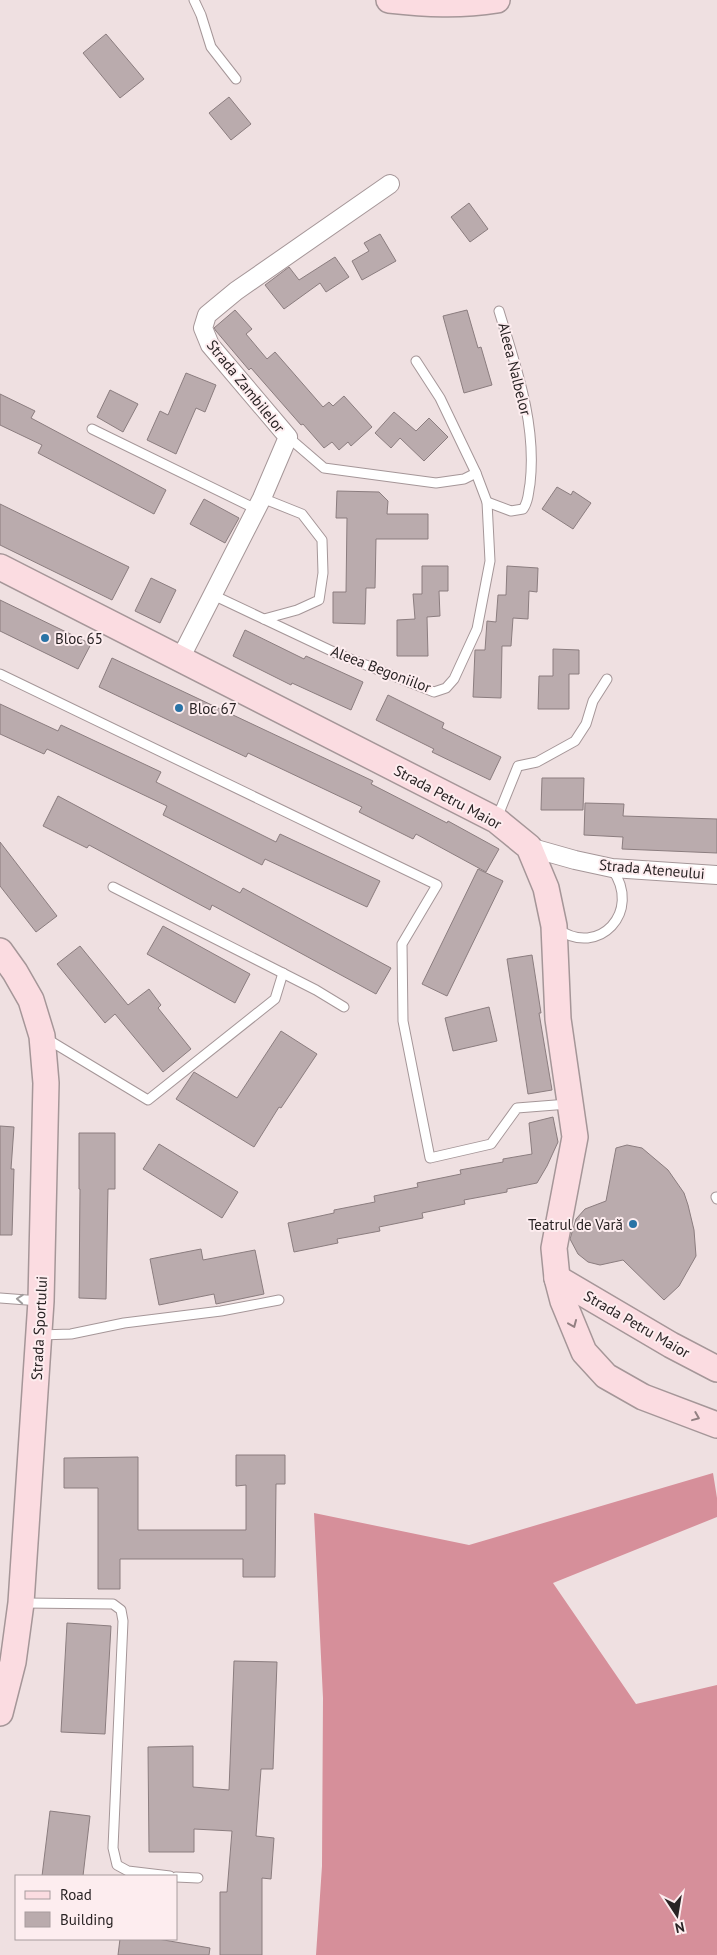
<svg xmlns="http://www.w3.org/2000/svg" width="717" height="1955" font-family="'PT Sans',sans-serif">
  <style>
    .forest { fill: #d68f9a }
    .building { fill: #baabad; stroke: #8b7d7f }
    .lines { fill: none; stroke-linecap: round; stroke-linejoin: round }
    .lane-casing { stroke: #a59698; stroke-width: 11 }
    .street-casing { stroke: #a59698; stroke-width: 20 }
    .secondary-casing { stroke: #a59698; stroke-width: 28 }
    .lane { stroke: #fff; stroke-width: 9 }
    .street { stroke: #fff; stroke-width: 18 }
    .secondary { stroke: #fbdce1; stroke-width: 25 }
    .oneway { stroke: #9f9c9c }
    .oneway2 { stroke: #928082 }
    .poi-dot { fill: #2973a6; stroke: #fdedef; stroke-width: 2 }
    .labels { text-anchor: middle; dominant-baseline: central; stroke-width: 4; stroke-linejoin: round; paint-order: stroke }
    .street-label { font-size: 15px; fill: #292324; stroke: #fdedef }
    .poi-label { font-size: 15px; fill: #292324; stroke: #fdedef; text-anchor: start }
  </style>
  <rect width="100%" height="100%" fill="#efe0e1"/>
  <polygon class="forest" points="713,1473 717,1498 717,1517 553,1583 636,1704 717,1685 717,1955 316,1955 322,1866 323,1698 314,1513 469,1545"/>
  <g class="building">
    <polygon points="106,34 144,79 120,98 83,53"/>
    <polygon points="229,97 251,124 231,140 209,113"/>
    <polygon points="469,203 488,229 470,242 451,217"/>
    <polygon points="380,234 396,261 362,280 352,261 369,251 364,243"/>
    <polygon points="335,257 349,277 326,292 320,283 284,309 265,285 289,267 299,280"/>
    <polygon points="235,310 252,329 246,334 267,359 275,352 323,407 329,402 333,406 344,396 372,427 351,446 348,442 339,450 332,442 324,448 303,424 301,425 251,368 249,370 216,331 214,328"/>
    <polygon points="467,310 478,348 481,347 492,385 464,393 443,316"/>
    <polygon points="186,373 216,385 205,412 196,408 176,454 147,440 160,411 168,415"/>
    <polygon points="110,390 138,404 123,432 97,417"/>
    <polygon points="0,394 35,411 31,418 166,490 154,514 38,453 42,445 0,425"/>
    <polygon points="394,412 416,431 429,418 448,437 424,461 400,438 391,448 375,433"/>
    <polygon points="557,487 571,495 573,491 591,503 573,529 542,509"/>
    <polygon points="337,491 379,492 388,501 387,514 428,514 428,539 376,539 375,588 366,588 365,624 333,623 333,592 346,592 347,518 336,518"/>
    <polygon points="204,499 239,518 225,543 190,524"/>
    <polygon points="0,504 129,567 112,600 0,545"/>
    <polygon points="422,566 448,566 448,591 439,591 440,616 427,617 428,656 397,656 397,620 415,619 413,594 422,594"/>
    <polygon points="507,566 538,568 537,592 529,591 528,619 513,618 511,646 502,646 501,698 473,697 475,650 485,650 487,621 496,622 498,595 506,595"/>
    <polygon points="151,578 176,590 160,623 135,611"/>
    <polygon points="0,600 91,644 78,669 0,631"/>
    <polygon points="245,630 304,659 306,656 363,682 351,710 292,683 291,685 233,656"/>
    <polygon points="553,649 579,650 579,674 569,674 569,709 538,709 539,676 553,676"/>
    <polygon points="112,658 373,781 371,784 447,823 448,821 499,849 486,872 416,834 413,839 359,812 362,807 248,753 246,757 99,687"/>
    <polygon points="388,695 444,723 442,728 501,757 490,780 432,752 434,749 376,720"/>
    <polygon points="0,704 58,731 61,725 161,772 156,782 276,842 280,834 380,881 367,907 265,859 262,865 163,815 167,806 47,749 44,754 0,734"/>
    <polygon points="542,778 584,778 583,810 541,810"/>
    <polygon points="58,796 240,893 243,888 391,968 376,994 212,905 210,910 89,845 87,848 43,826"/>
    <polygon points="585,803 624,804 623,816 717,819 717,853 622,849 623,837 584,835"/>
    <polygon points="0,842 57,916 36,932 0,886"/>
    <polygon points="478,869 503,881 447,996 422,984"/>
    <polygon points="163,926 250,974 235,1003 147,954"/>
    <polygon points="80,946 128,1005 149,989 161,1005 158,1008 191,1049 163,1072 115,1014 105,1023 57,964"/>
    <polygon points="532,955 541,1013 539,1013 552,1090 528,1094 507,959"/>
    <polygon points="489,1007 497,1041 453,1051 445,1018"/>
    <polygon points="281,1031 317,1054 281,1108 279,1107 254,1147 176,1099 194,1072 237,1098"/>
    <polygon points="553,1117 558,1142 547,1166 537,1183 507,1189 507,1192 464,1200 465,1204 422,1213 423,1218 379,1227 380,1231 337,1239 338,1243 294,1252 288,1223 334,1213 334,1210 375,1202 374,1196 418,1187 417,1183 461,1174 460,1170 503,1162 503,1159 532,1154 529,1123"/>
    <polygon points="0,1126 14,1127 11,1169 14,1169 12,1235 0,1235"/>
    <polygon points="79,1133 115,1133 115,1189 108,1189 106,1299 79,1298 80,1189 79,1189"/>
    <polygon points="159,1144 238,1192 222,1218 143,1169"/>
    <polygon points="627,1145 642,1148 668,1170 684,1193 688,1205 694,1230 696,1256 679,1286 664,1300 623,1260 600,1265 588,1262 578,1254 570,1239 576,1219 585,1209 606,1201 616,1148"/>
    <polygon points="201,1249 203,1260 255,1250 264,1294 216,1304 214,1294 159,1305 150,1259"/>
    <polygon points="236,1455 285,1455 285,1484 276,1484 275,1577 243,1577 243,1559 120,1559 120,1589 98,1589 98,1488 64,1488 64,1458 138,1457 138,1530 246,1530 246,1485 236,1486"/>
    <polygon points="67,1623 111,1626 105,1734 61,1732"/>
    <polygon points="234,1661 277,1662 273,1769 261,1769 256,1836 274,1838 271,1879 262,1878 262,1955 220,1955 220,1892 227,1892 232,1831 194,1829 194,1852 149,1852 148,1747 193,1746 193,1787 229,1790"/>
    <polygon points="50,1811 90,1816 83,1876 42,1876"/>
    <polygon points="120,1939 158,1939 210,1948 209,1955 118,1955"/>
  </g>
  <g class="lines">
    <g class="lane-casing">
      <g id="lane">
        <polyline points="194,0 201,15 211,47 236,79"/>
        <polyline points="92,429 256,509"/>
        <polyline points="288,437 324,468 436,483 464,479 476,473"/>
        <polyline points="262,498 302,514 322,540 323,573 319,600 297,610 264,619"/>
        <path d="M487,502L511,511L523,509C529,501 528,493 530,484C537,424 516,367 499,311"/>
        <polyline points="213,595 338,654 434,692 446,688 454,679 477,629 490,561 487,502 476,473 440,398 416,361"/>
        <polyline points="0,674 437,885 402,944 403,1021 430,1158 491,1144 517,1108 568,1104"/>
        <polyline points="497,818 518,766 537,762 575,741 586,724 593,701 607,679"/>
        <polyline points="113,887 316,990 344,1007"/>
        <path d="M558,929C598,958 643,912 612,869"/>
        <polyline points="47,1039 148,1100 275,999 283,973"/>
        <polyline points="716,1197 717,1199"/>
        <polyline points="0,1298 40,1301"/>
        <polyline points="40,1335 71,1334 124,1323 221,1311 279,1300"/>
        <polyline points="24,1603 113,1604 121,1610 123,1621 113,1848 117,1865 128,1871 170,1876"/>
        <polyline points="176,1877 198,1878"/>
      </g>
    </g>
    <g class="street-casing">
      <g id="street">
        <polyline points="180,659 262,498 288,437 210,345 203,328 207,315 236,291 390,184"/>
        <polyline points="529,847 575,860 612,868 717,875"/>
      </g>
    </g>
    <g class="secondary-casing">
      <g id="secondary">
        <path d="M389,0C426,4 459,6 497,0"/>
        <polyline points="0,567 496,820 529,847 546,888 554,926 558,1019 575,1137 554,1248 557,1278 563,1301 584,1352 606,1376 643,1397 717,1425"/>
        <polyline points="0,951 15,972 31,1000 42,1036 46,1083 41,1301 21,1603 13,1662 0,1713"/>
        <polyline points="557,1278 671,1345 717,1369"/>
      </g>
    </g>
    <use href="#lane" class="lane"/>
    <use href="#street" class="street"/>
    <use href="#secondary" class="secondary"/>
  </g>
  <defs><path id="oneway-chevron" d="M-2-3.5L2.5 0L-2 3.5" fill="none" stroke-width="1.6" stroke-linecap="round" stroke-linejoin="round" transform="scale(1.25)"/></defs>
  <use class="oneway" href="#oneway-chevron" transform="translate(20 1299) rotate(-176)"/>
  <g class="oneway2">
    <use href="#oneway-chevron" transform="translate(573 1324) rotate(67)"/>
    <use href="#oneway-chevron" transform="translate(696 1417) rotate(22)"/>
  </g>
  <g class="poi-dot">
    <circle cx="45" cy="638" r="5"/>
    <circle cx="179" cy="708" r="5"/>
    <circle cx="633" cy="1224" r="5"/>
  </g>
  <g class="labels">
    <g class="street-label">
      <text transform="translate(515 369) rotate(76)">Aleea Nalbelor</text>
      <text transform="translate(246 386) rotate(51)">Strada Zambilelor</text>
      <text transform="translate(381 669) rotate(21)">Aleea Begoniilor</text>
      <text transform="translate(448 797) rotate(28)">Strada Petru Maior</text>
      <text transform="translate(652 869) rotate(5)">Strada Ateneului</text>
      <text transform="translate(637 1324) rotate(30)">Strada Petru Maior</text>
      <text transform="translate(39 1328) rotate(-87)">Strada Sportului</text>
    </g>
    <g class="poi-label">
      <text x="55" y="638">Bloc 65</text>
      <text x="189" y="708">Bloc 67</text>
      <text x="623" y="1224" text-anchor="end">Teatrul de Vară</text>
    </g>
  </g>
  <rect x="15" y="1875" width="162" height="65" fill="#fdedef" stroke="#a89c9e"/>
  <rect x="25" y="1891" width="25" height="8" fill="#fbdce1" stroke="#a89c9e"/>
  <text x="60" y="1900" font-size="15" fill="#292324">Road</text>
  <rect x="25" y="1912" width="25" height="15" fill="#baabad" stroke="#a89c9e"/>
  <text x="60" y="1925" font-size="15" fill="#292324">Building</text>
  <g transform="translate(677 1915) rotate(168)" stroke="#fdedef" stroke-width="4" paint-order="stroke">
  <path d="M0-4L9 19L0 12L-9 19Z" fill="#292324"/>
  <text y="-8" font-size="14" font-weight="bold" text-anchor="middle" fill="#292324">N</text>
  </g>
</svg>
